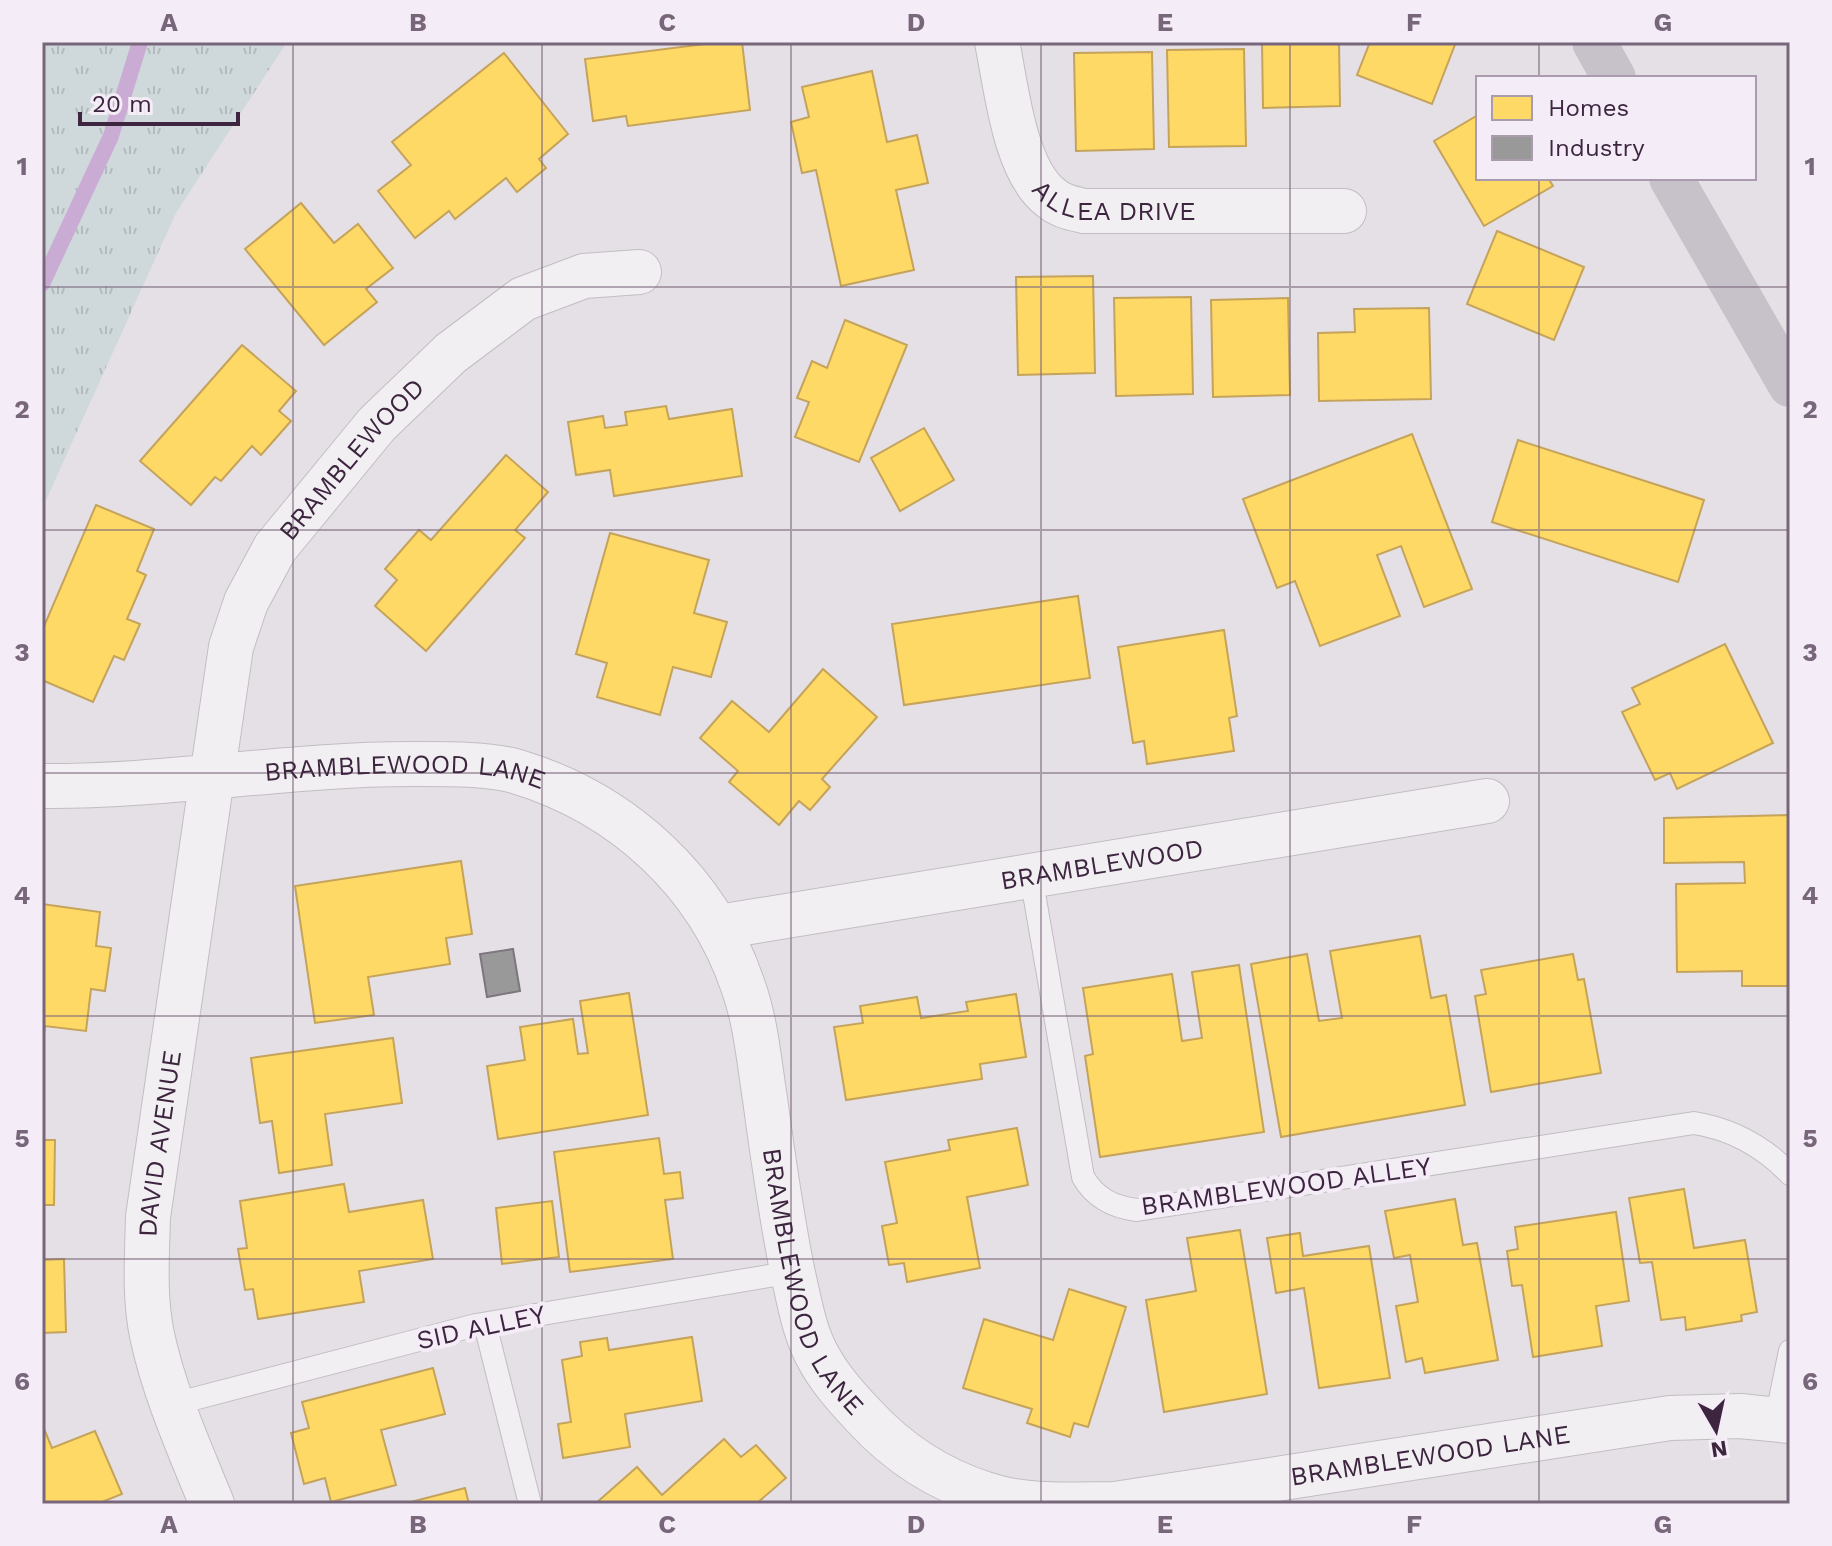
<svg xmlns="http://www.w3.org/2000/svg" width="1832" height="1546" font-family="'Work Sans',sans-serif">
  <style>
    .park { fill: url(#park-tufts) }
    .homes { fill: #ffd966; stroke: #c5a35b; stroke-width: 2 }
    .industry { fill: #999; stroke: #7d767e; stroke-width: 2 }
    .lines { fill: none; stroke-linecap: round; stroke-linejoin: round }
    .stream { stroke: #caabd4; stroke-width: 16 }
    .lane-casing { stroke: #c2bdc3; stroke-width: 24 }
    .street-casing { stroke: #c2bdc3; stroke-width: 46 }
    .lane { stroke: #f2eff2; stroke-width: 22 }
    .street { stroke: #f2eff2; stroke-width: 44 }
    .secondary { stroke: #c7c1c9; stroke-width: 44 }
    .grid { fill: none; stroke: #78667a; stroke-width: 2; stroke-opacity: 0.55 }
    .labels { text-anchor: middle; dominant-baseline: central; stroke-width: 8; stroke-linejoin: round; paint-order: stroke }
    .street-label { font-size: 26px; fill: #3d2540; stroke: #f4ecf6 }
    .neatline { fill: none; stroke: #78667a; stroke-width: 3 }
    .grid-label { font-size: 26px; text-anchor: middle; font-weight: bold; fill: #78667a }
  </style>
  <defs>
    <pattern id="park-tufts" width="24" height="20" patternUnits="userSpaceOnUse" patternTransform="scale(2)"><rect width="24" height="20" fill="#cfd9db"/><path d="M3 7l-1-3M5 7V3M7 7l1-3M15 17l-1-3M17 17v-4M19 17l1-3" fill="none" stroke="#b3babd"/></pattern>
  </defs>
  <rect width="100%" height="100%" fill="#e5e0e5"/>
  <polygon class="park" points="42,42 287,42 176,213 42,509"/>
  <g class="homes">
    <polygon points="721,42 742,42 750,110 628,126 626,116 593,121 585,59"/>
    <polygon points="1262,42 1339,42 1340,106 1263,108"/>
    <polygon points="1370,42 1456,42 1432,104 1357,75"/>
    <polygon points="1244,49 1246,146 1169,147 1167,50"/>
    <polygon points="1152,52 1154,149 1076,151 1074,53"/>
    <polygon points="504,53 568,134 539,159 546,168 517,192 506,178 455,219 449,211 415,238 378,191 411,165 392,142"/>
    <polygon points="872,71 887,142 917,135 928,183 896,190 914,270 841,286 816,170 802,173 791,122 809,117 802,87"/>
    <polygon points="1478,115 1478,178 1548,178 1553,186 1484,226 1434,141"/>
    <polygon points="301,203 334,243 358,224 393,268 366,289 377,302 324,345 245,249"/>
    <polygon points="1497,231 1584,267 1554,340 1467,304"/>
    <polygon points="1093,276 1095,373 1018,375 1016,277"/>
    <polygon points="1191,297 1193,394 1116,396 1114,298"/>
    <polygon points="1288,298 1290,395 1213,397 1211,300"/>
    <polygon points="1429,308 1431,399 1319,401 1318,333 1355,332 1354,309"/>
    <polygon points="845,320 907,345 859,462 795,437 809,402 797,398 812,361 827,368"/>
    <polygon points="242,345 296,391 279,411 291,421 261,455 252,446 221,481 215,477 191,505 140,461"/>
    <polygon points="666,406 669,419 732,409 742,476 614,496 610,470 576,475 568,422 603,416 605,428 627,425 625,412"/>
    <polygon points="924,428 954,480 900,511 871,458"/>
    <polygon points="1412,434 1472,589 1424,607 1401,546 1377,555 1400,616 1320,646 1295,581 1277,588 1243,499"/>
    <polygon points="1518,440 1704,500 1678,582 1492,522"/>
    <polygon points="506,455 548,492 515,530 525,538 426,651 375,606 397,580 385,569 419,530 431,540"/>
    <polygon points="96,505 154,529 137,571 146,575 127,619 140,624 124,660 114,656 93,702 42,680 42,631"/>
    <polygon points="610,533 709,560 694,613 727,622 711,677 673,667 660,715 597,697 607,663 576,654"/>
    <polygon points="1078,596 1090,678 904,705 892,624"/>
    <polygon points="1224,630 1237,716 1229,718 1234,751 1147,764 1144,741 1133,743 1118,647"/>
    <polygon points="1725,644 1773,743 1677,789 1670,773 1655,780 1622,712 1640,704 1632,688"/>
    <polygon points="823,669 877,717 822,779 830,787 810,810 799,801 779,825 729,782 738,771 700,738 732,701 769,732"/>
    <polygon points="1790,815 1790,986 1742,986 1742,971 1677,972 1676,884 1745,883 1744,862 1664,863 1664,818"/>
    <polygon points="461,861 472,934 446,938 450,964 368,977 374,1015 315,1023 295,886"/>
    <polygon points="42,904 100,912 96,946 111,948 105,991 91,989 86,1031 45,1026 42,1050"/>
    <polygon points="1420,936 1431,998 1446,995 1465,1105 1281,1137 1251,964 1307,954 1319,1021 1342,1018 1330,951"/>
    <polygon points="1573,954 1578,980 1584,979 1601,1073 1491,1092 1475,996 1486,994 1481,970"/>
    <polygon points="1239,965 1264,1132 1100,1157 1085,1056 1093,1054 1083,988 1172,974 1182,1041 1202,1038 1192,972"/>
    <polygon points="629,993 648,1115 498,1139 487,1066 525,1060 520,1027 573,1019 578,1054 588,1053 580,1001"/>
    <polygon points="1016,994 1026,1057 980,1064 982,1079 846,1100 834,1027 863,1023 860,1006 917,997 921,1018 968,1011 966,1002"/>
    <polygon points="393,1038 402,1103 325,1114 332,1165 279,1173 272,1121 260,1123 251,1058"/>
    <polygon points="1017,1128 1028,1185 967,1197 980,1268 907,1282 904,1263 889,1265 882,1226 897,1223 885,1162 950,1150 948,1140"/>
    <polygon points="659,1138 664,1174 680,1172 683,1198 665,1200 673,1259 570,1272 554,1152"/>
    <polygon points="42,1140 55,1140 54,1205 42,1205"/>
    <polygon points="344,1184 349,1212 423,1200 433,1259 359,1271 364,1302 258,1319 253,1289 245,1290 238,1249 247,1248 240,1201"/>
    <polygon points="1684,1189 1694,1248 1745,1240 1757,1312 1741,1315 1742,1321 1686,1330 1685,1317 1661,1320 1652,1262 1640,1263 1629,1198"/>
    <polygon points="1455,1199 1463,1245 1477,1243 1498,1360 1425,1373 1422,1358 1406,1362 1396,1306 1418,1302 1410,1255 1394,1258 1385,1211"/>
    <polygon points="552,1201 559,1257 502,1264 496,1208"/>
    <polygon points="1616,1212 1629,1301 1596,1306 1602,1346 1533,1357 1522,1285 1512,1286 1507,1251 1518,1249 1515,1227"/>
    <polygon points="1240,1230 1267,1394 1164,1412 1146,1300 1196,1291 1187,1238"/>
    <polygon points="1300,1233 1303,1256 1369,1246 1390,1378 1319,1388 1304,1288 1276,1293 1267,1238"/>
    <polygon points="64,1259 66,1332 42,1333 42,1260"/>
    <polygon points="1069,1289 1126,1307 1088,1427 1074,1423 1070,1437 1027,1423 1032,1409 963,1388 984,1319 1053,1340"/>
    <polygon points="692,1337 702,1401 625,1414 630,1447 563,1458 558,1424 571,1422 562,1360 582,1356 580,1342 607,1338 609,1350"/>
    <polygon points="433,1368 445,1414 381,1430 396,1485 331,1502 325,1478 304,1484 291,1433 309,1428 302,1402"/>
    <polygon points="42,1424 52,1448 95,1431 122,1494 97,1504 42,1504"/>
    <polygon points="724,1439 741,1457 756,1445 786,1478 756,1504 595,1504 637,1467 662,1495"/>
    <polygon points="465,1488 469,1504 403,1504"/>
  </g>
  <polygon class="industry" points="513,949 520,991 487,997 480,954"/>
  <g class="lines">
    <polyline class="stream" points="42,284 111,136 140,42"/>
    <g class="lane-casing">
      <g id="lane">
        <path d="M1031,876L1083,1177C1095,1198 1113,1207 1137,1210L1694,1123C1732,1129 1763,1146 1790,1174"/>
        <polyline points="485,1324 530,1504"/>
        <polyline points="174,1404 476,1325 793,1272"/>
        <polyline points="1776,1419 1790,1351"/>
      </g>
    </g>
    <g class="street-casing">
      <g id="street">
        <path id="s1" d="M997,42C1006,85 1014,169 1050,197C1060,206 1071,208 1084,211H1344"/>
        <path id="s2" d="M42,786C165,787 288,764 411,764C441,764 489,763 518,772C623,804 708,882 743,986C756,1022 759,1061 765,1099C773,1158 781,1216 793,1274C799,1300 804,1331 817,1355C829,1378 846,1397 864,1416C897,1452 938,1479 985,1494C1026,1508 1072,1504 1115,1504L1670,1418L1740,1416L1790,1421"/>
        <path id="s3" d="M719,927L1487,801"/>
        <path id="s4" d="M212,1504C190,1450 164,1392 152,1335C144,1297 147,1256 148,1217L231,647L246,602L275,548L377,424L451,353L523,299L584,276L639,272"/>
      </g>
    </g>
    <use href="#lane" class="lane"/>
    <use href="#street" class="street"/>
    <g class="secondary">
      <polyline points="1594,42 1614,78"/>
      <polyline points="1671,178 1790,385"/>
    </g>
  </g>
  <path class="grid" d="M293,42V1504M542,42V1504M791,42V1504M1041,42V1504M1290,42V1504M1539,42V78M1539,178V1504M42,287H1790M42,530H1790M42,773H1790M42,1016H1790M42,1259H1790"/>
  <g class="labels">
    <g class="street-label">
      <text stroke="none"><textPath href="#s1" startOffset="232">ALLEA DRIVE</textPath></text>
      <text stroke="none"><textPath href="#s4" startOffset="1100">BRAMBLEWOOD</textPath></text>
      <text stroke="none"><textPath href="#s2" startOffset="364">BRAMBLEWOOD LANE</textPath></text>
      <text stroke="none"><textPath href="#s3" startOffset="388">BRAMBLEWOOD</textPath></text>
      <text stroke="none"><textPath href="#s4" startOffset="372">DAVID AVENUE</textPath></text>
      <text transform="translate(1286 1186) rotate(-8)">BRAMBLEWOOD ALLEY</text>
      <text stroke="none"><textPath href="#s2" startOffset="1106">BRAMBLEWOOD LANE</textPath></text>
      <text transform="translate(481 1327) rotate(-12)">SID ALLEY</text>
      <text stroke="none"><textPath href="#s2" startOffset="1850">BRAMBLEWOOD LANE</textPath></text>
    </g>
  </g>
  <rect width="1832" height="1546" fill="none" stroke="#f4ecf6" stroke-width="88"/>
  <rect x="1476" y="76" width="280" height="104" fill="#f4ecf6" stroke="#ab9cad" stroke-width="2"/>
  <rect x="1492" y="96" width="40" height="24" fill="#ffd966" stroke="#ab9cad" stroke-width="2"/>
  <text x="1548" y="116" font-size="24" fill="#3d2540">Homes</text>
  <rect x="1492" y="136" width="40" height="24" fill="#999999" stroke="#ab9cad" stroke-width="2"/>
  <text x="1548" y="156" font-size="24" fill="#3d2540">Industry</text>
  <g transform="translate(1716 1430) rotate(171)" stroke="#f4ecf6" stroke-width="6" paint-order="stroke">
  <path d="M0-6L14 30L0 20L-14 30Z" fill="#3d2540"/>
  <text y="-12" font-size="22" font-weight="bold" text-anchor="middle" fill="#3d2540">N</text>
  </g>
  <path d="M80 112v12h158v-12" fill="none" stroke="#3d2540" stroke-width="4"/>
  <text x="92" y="112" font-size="24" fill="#3d2540" stroke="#f4ecf6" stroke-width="6" paint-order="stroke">20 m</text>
  <rect x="44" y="44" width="1744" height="1458" class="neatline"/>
  <g class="grid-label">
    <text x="169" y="31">A</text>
    <text x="418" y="31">B</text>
    <text x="667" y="31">C</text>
    <text x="916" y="31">D</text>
    <text x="1165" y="31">E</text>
    <text x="1414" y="31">F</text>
    <text x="1663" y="31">G</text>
    <text x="22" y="175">1</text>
    <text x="1810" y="175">1</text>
    <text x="22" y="418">2</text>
    <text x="1810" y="418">2</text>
    <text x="22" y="661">3</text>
    <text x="1810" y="661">3</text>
    <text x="22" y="904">4</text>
    <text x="1810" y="904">4</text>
    <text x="22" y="1147">5</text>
    <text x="1810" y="1147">5</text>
    <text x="22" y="1390">6</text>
    <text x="1810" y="1390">6</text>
    <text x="169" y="1533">A</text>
    <text x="418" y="1533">B</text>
    <text x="667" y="1533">C</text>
    <text x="916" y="1533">D</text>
    <text x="1165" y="1533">E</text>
    <text x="1414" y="1533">F</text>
    <text x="1663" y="1533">G</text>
  </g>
</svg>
